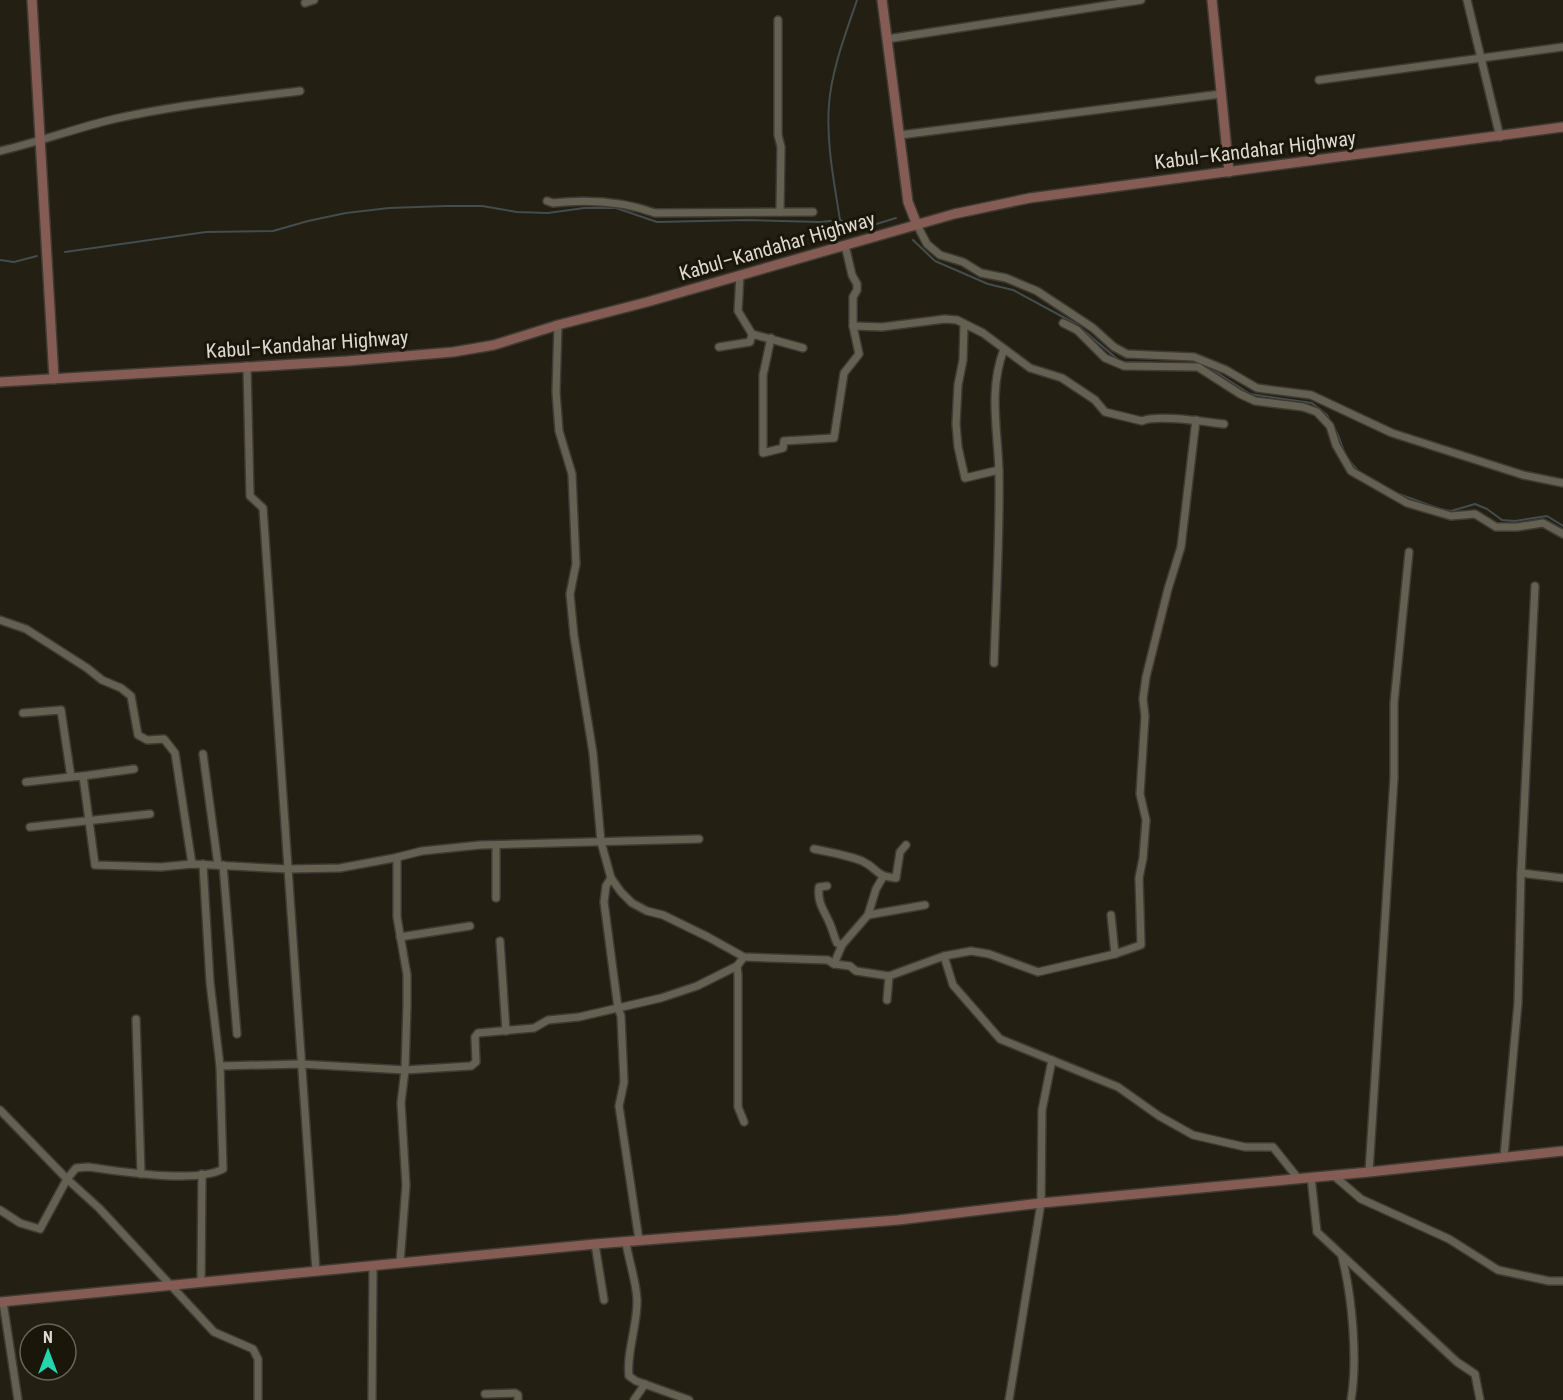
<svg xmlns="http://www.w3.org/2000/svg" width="1563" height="1400" font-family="'Roboto Condensed',sans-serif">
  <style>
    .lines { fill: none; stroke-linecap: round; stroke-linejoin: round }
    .stream { stroke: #434d4d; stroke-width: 2 }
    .street-casing { stroke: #3f3b34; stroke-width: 10 }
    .secondary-casing { stroke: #3f3b34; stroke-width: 12 }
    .street { stroke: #656152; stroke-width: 7 }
    .secondary { stroke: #855c53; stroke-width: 9 }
    .labels { text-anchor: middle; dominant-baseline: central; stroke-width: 6; stroke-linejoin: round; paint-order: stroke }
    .street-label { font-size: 20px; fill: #dcd9d1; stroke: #1a160a }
  </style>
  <rect width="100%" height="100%" fill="#241f13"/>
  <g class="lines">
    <g class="stream">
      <path d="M840,220C834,181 826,143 829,104C832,68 846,33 857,0"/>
      <polyline points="913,240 935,261 988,284 1013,290 1076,324 1121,362 1198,364 1219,374 1250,394 1312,403 1327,415 1338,435 1346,457 1360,473"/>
      <polyline points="65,252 206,232 273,231 308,221 346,213 389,208 445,206 482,206 517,212 548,213 584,208 616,208 657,222 748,220 821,222 840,220 860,229 896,218"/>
      <polyline points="0,260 14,262 37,256"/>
      <polyline points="1396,493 1440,509 1451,511 1475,504 1487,509 1502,520 1515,521 1547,516 1563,526"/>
    </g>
    <g class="street-casing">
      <g id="street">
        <polyline points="1467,0 1500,137"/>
        <polyline points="305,3 314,0"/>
        <polyline points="778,20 778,135 781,147 780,212"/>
        <polyline points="887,39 1141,0"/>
        <polyline points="1319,80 1563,47"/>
        <polyline points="900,135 1221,94"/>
        <path d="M0,151C39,142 76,128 114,119C175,105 238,99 300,91"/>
        <path d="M547,201L553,203C589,199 622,201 655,213L813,212"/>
        <polyline points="917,225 927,244 940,255 963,262 981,273 1006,278 1037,291 1093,328 1114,347 1127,354 1194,357 1226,370 1257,388 1311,395 1392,433 1523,475 1563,483"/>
        <polyline points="740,275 738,311 752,334 803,348"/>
        <polyline points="1063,323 1077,330 1105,358 1124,366 1198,367 1240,394 1255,401 1303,407 1317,412 1330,426 1336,445 1351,471 1407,503 1451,516 1475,514 1496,527 1517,527 1543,523 1563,534"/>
        <polyline points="558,325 556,392 559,431 572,474 576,564 570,594 574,636 593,753 601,842 611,878 621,892 632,903 647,911 663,915 708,937 744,957 828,960 834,964 850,966 856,971 889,976 944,956 971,951 989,954 1038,972 1115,954 1141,945 1139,878 1143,858 1146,820 1140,794 1145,716 1143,699 1146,677 1168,589 1181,547 1196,420"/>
        <polyline points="964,325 963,360 958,385 956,424 958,447 965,478 999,470"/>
        <path d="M853,326L882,327L945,319L957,320L983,333L1030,368L1062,378L1095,400L1105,412L1142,421C1157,414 1206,422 1224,424"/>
        <polyline points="771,338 763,375 763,453 783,448 784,441 834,438 844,373 859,354 853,326 853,297 857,290 857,284 852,275 845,245"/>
        <polyline points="719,347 750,342 752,334"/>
        <polyline points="247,366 250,496 263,508 316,1271"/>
        <polyline points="0,620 26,629 87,668 102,680 121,688 131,696 138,735 147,740 164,739 175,753 192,864"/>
        <path d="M994,663C996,600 1000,536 999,473C998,430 988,391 1004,349"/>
        <polyline points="23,713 61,710 71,777 83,776 95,865 161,867 192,864 288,869 340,868 394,858 422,851 480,845 699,839"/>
        <polyline points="203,754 218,865"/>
        <polyline points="83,776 134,769"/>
        <polyline points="26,782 71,777"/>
        <polyline points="30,827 150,814"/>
        <path d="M814,849C830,852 847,855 862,861C879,869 874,876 896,878L900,852L906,845"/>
        <polyline points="397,858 397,917 407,975 407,1005 405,1070 401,1103 406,1185 400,1263"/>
        <polyline points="223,865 237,1034"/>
        <polyline points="1521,873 1563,878"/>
        <polyline points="611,878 606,886 604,902 618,1008 621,1016 624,1082 619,1106 639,1240"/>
        <path d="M827,886L819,887C817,903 824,910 830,924C833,931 834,937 837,943L842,945"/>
        <polyline points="496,898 496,845"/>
        <polyline points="868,915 925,905"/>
        <polyline points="1111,915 1115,954"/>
        <polyline points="400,937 470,926"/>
        <polyline points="500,941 506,1031"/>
        <polyline points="944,956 953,985 1000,1039 1118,1087 1159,1116 1193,1135 1245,1147 1273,1147 1297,1177"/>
        <polyline points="834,964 842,945 868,915 876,889 883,877"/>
        <polyline points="737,966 738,975 738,1107 744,1122"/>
        <polyline points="887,1000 889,976"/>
        <polyline points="136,1019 141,1174"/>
        <polyline points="220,1066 300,1064 405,1070 471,1066 476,1062 475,1037 478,1033 534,1028 548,1020 579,1017 661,998 697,986 737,966 744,957"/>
        <polyline points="0,1110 67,1179 99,1208 214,1332 253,1349 258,1359 258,1400"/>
        <polyline points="1504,1156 1518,1003 1521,873 1535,586"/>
        <polyline points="1369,1172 1394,778 1394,703 1409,552"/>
        <polyline points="1333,1175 1361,1199 1449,1239 1498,1270 1549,1281 1563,1281"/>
        <polyline points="1311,1177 1317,1232 1457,1362 1475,1374 1480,1400"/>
        <path d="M0,1210L20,1223L40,1229L67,1179L76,1168L88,1167C119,1171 196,1184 223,1169L220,1066L210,982L203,864"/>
        <path d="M626,1243C629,1261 636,1281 637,1299C638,1324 626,1353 629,1376L636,1381L689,1400"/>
        <polyline points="595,1244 604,1300"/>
        <path d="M1342,1257C1352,1296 1358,1359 1351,1400"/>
        <polyline points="201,1282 202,1174"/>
        <polyline points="3,1302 18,1400"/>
        <polyline points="485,1394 515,1393 518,1395 518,1400"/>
        <polyline points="372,1400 373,1266"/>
        <polyline points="634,1400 645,1384"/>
        <polyline points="1009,1400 1041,1203 1042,1110 1052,1060"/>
      </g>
    </g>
    <g class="secondary-casing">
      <g id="secondary">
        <polyline points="32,0 54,379"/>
        <polyline points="882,0 908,202 917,225"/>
        <polyline points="1212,0 1229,172"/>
        <polyline points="0,382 347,361 453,352 494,345 558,325 647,302 954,214 1030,198 1563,127"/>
        <polyline points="0,1302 595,1244 898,1220 1041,1203 1369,1172 1563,1151"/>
      </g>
    </g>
    <use href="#street" class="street"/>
    <use href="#secondary" class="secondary"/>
  </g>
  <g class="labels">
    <g class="street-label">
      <text transform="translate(1255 150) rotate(-7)">Kabul–Kandahar Highway</text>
      <text transform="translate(777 246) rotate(-16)">Kabul–Kandahar Highway</text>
      <text transform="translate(307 344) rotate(-4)">Kabul–Kandahar Highway</text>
    </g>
  </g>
  <g transform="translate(48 1352)"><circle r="28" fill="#1a160a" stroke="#68645a" stroke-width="1.5"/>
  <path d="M0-4.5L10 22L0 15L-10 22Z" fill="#25d5ae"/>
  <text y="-9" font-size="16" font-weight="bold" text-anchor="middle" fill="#dcd9d1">N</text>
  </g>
</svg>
